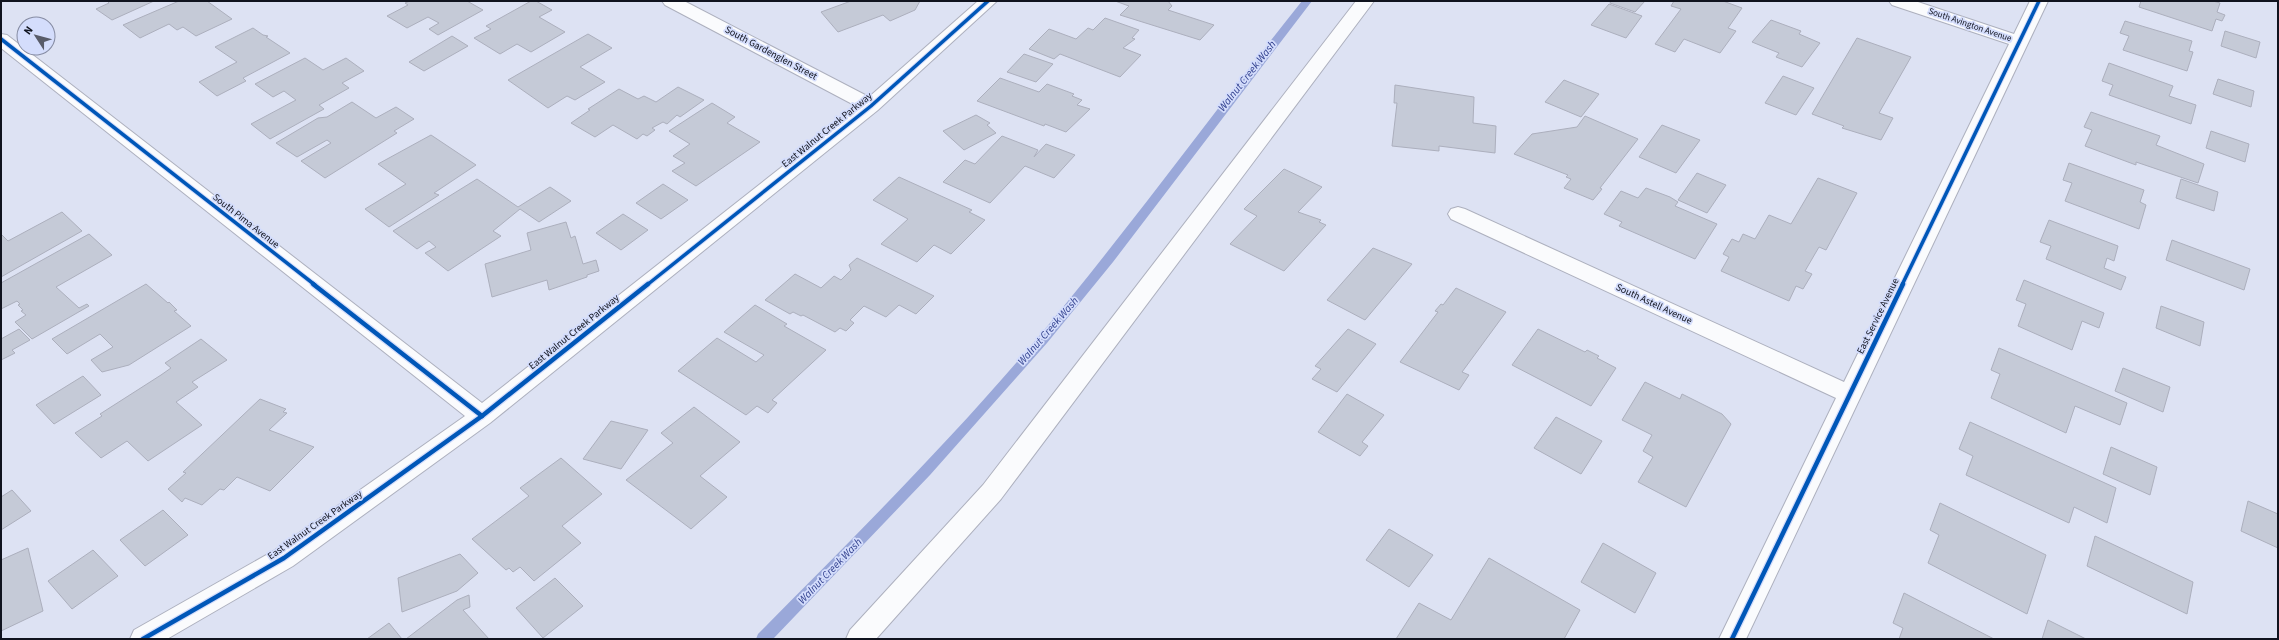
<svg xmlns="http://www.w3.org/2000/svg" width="2279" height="640" font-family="'Source Sans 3',sans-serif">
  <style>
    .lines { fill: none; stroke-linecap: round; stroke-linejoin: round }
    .stream { fill: #9aa8d9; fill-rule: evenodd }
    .building { fill: #c5cad7; stroke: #acafbd }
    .lane-casing { stroke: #adb0be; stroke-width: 2 }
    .street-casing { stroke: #adb0be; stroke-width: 2 }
    .lane { fill: #fafbfd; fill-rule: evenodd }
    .street { fill: #fafbfd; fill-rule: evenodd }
    .cycleway-far1-casing { stroke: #d4ddfc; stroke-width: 5.5 }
    .cycleway-casing { stroke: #d4ddfc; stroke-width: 7 }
    .cycleway-far1 { stroke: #0057b8; stroke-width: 3.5 }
    .cycleway { stroke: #0057b8; stroke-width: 4.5 }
    .labels { text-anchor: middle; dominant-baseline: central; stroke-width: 3.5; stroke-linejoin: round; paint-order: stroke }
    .far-street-label { font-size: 9px; fill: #10131e; stroke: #d4ddfc }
    .street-label { font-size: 10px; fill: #10131e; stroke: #d4ddfc }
    .water-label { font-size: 11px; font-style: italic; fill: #33428f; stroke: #d4ddfc }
  </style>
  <rect width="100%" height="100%" fill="#dde2f3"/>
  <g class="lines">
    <path class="stream" d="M1302,1H1312L1113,262L1047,343L930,475L773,639H756L758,634C854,537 952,440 1040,335C1131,226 1214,111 1302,1Z"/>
  </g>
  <g class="building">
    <polygon points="107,1 154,1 112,20 96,9 109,3"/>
    <polygon points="179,1 207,1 232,19 196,36 183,27 177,30 169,24 140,38 123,25"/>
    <polygon points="410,1 467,1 483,10 438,35 429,29 439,23 428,17 407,28 387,16 408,5 405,3"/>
    <polygon points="531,1 536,1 552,10 539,17 565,32 531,52 517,44 500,54 474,38 491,29 486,26"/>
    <polygon points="851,1 920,1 915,10 890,21 883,15 838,32 821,12"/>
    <polygon points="1115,1 1168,1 1172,6 1168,10 1214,25 1200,40 1120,15 1129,6"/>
    <polygon points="1611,1 1645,1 1635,12 1610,3"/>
    <polygon points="1674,1 1723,1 1742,8 1728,28 1736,31 1720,53 1684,39 1675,52 1655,44 1681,9 1671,6"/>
    <polygon points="2141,1 2213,1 2220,3 2217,12 2225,15 2222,21 2216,19 2212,31 2139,7"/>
    <polygon points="1609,4 1642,16 1626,38 1591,25"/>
    <polygon points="1105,18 1139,30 1132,38 1135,39 1123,48 1141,55 1120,77 1060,54 1054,59 1029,49 1049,29 1076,39 1088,28 1093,30"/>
    <polygon points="1771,20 1801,31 1799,34 1820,43 1802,67 1776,57 1779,53 1752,42"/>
    <polygon points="2125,21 2192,41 2189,51 2193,52 2187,71 2123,50 2129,36 2120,33"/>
    <polygon points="253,28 263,35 268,36 266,37 290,53 243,78 246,81 217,96 199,82 237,62 215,47"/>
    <polygon points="2225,31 2260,42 2256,58 2221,46"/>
    <polygon points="588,34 612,48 580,67 605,82 575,100 567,96 548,108 508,80"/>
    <polygon points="452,36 468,46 424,71 409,62"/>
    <polygon points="1857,38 1911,57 1879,113 1893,118 1881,140 1842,128 1844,126 1812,114"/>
    <polygon points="1024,54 1053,64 1036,82 1007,72"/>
    <polygon points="305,58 323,70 346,58 364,71 342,83 349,88 319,105 324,109 270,139 251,124 296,100 284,91 273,97 255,84"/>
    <polygon points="2109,63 2173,86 2169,96 2196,105 2191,124 2109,95 2113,85 2102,81"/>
    <polygon points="1783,76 1814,88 1796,115 1765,103"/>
    <polygon points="1000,78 1039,92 1047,84 1074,94 1072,96 1082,100 1077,105 1090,109 1066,132 1045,124 1044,126 977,101"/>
    <polygon points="2218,79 2254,91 2251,107 2213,94"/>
    <polygon points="1564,80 1599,94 1581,117 1545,102"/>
    <polygon points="1395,85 1474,97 1473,123 1496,126 1495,153 1439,146 1439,151 1392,146 1397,103 1394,103"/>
    <polygon points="678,87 704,100 680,117 677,115 667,124 663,122 652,128 655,130 647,136 643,134 637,139 613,125 595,137 571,123 590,110 588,109 619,89 638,99 644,96 656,102"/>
    <polygon points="352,102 376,118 396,107 414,119 394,131 397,133 325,178 301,161 331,143 327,140 297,157 276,143 318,118 327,117"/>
    <polygon points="712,103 735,117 727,123 760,142 696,186 672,171 685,163 673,156 690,144 669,131"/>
    <polygon points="2091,112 2160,136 2156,145 2204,164 2198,183 2136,162 2136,165 2085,146 2092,130 2084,127"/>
    <polygon points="976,115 990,123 987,125 996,133 964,150 943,131"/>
    <polygon points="1585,116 1638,139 1600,188 1602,189 1593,200 1564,188 1571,179 1566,177 1568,175 1514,154 1532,134 1577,127"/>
    <polygon points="1662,125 1700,140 1676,173 1639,157"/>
    <polygon points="2211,131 2249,144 2245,162 2206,148"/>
    <polygon points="431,135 476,165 434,193 439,195 389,227 365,209 406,184 378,164"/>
    <polygon points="1002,136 1038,150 1034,157 1046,144 1075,155 1054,178 1025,166 990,203 943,182 965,160 975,164"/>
    <polygon points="2069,163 2144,190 2140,202 2146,205 2139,229 2065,201 2072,183 2063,180"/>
    <polygon points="1284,169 1322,187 1298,212 1321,220 1319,222 1326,225 1284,271 1230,244 1257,216 1244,209"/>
    <polygon points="1697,173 1726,185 1707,213 1678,200"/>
    <polygon points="899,177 972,210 969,212 985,220 951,254 934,245 917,262 881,244 908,219 873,200"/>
    <polygon points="1818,178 1857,193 1826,250 1819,247 1805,271 1812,274 1803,289 1796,286 1789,301 1721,271 1729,257 1723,254 1732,239 1739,242 1743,234 1755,239 1769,215 1791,224"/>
    <polygon points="477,179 518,207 550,187 571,201 539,222 520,209 493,231 501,236 448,271 425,253 436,247 429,241 417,249 393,231"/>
    <polygon points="2181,179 2218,192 2214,211 2176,198"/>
    <polygon points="663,184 688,200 661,219 636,203"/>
    <polygon points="1646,188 1670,197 1678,202 1675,206 1717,224 1695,259 1619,226 1622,222 1604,214 1621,191 1638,198"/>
    <polygon points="62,212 82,231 1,277 1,234 8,241"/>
    <polygon points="623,214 648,230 621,250 596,233"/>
    <polygon points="2049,220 2118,246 2114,261 2107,258 2104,268 2126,277 2121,290 2046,259 2051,246 2040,242"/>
    <polygon points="566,222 571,238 575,236 583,264 596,260 599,271 587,275 587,277 549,290 547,280 492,297 485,264 531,250 527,233"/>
    <polygon points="89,234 112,255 56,287 79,308 87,304 89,306 32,339 15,322 26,315 21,311 23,310 18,305 20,304 17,301 1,309 1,283"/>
    <polygon points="2172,240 2250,269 2244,290 2166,260"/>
    <polygon points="1373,248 1412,264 1365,320 1327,300"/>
    <polygon points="857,258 934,296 916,314 899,305 886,317 864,306 850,320 854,323 846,331 840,328 835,332 803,315 801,316 793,312 790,314 765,300 795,274 821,288 834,276 841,280 851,270 849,265"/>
    <polygon points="2024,280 2104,313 2099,328 2082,321 2072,350 2018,326 2026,304 2016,300"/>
    <polygon points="146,284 168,303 169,302 177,310 174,311 191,326 129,365 102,372 91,360 113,347 100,334 67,354 52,339"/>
    <polygon points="1456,288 1506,312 1462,372 1469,375 1459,390 1400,362 1438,312 1435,311 1441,304 1443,305"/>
    <polygon points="755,305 787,324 784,326 826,350 772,400 777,403 768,413 757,406 746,415 678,371 717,338 756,362 764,355 724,332"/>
    <polygon points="2161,306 2204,322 2200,346 2156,328"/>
    <polygon points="19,329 30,340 12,350 15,353 1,360 1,339"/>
    <polygon points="1348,329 1376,344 1337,392 1312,379 1321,369 1315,366"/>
    <polygon points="1538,329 1585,352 1587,350 1599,356 1597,358 1616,368 1591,406 1512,365"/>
    <polygon points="201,339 227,360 192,382 198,387 176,402 202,425 148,461 127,441 101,458 75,433 102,416 100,414 161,375 171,368 165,363"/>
    <polygon points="1999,348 2127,403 2120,425 2075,406 2066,433 1991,398 2000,374 1991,370"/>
    <polygon points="2123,368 2170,387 2163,412 2115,391"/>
    <polygon points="83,376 101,395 54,424 36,405"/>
    <polygon points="1645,382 1680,399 1682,394 1722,414 1731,424 1686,507 1638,482 1653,457 1643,451 1652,435 1622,420"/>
    <polygon points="1347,394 1384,415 1362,442 1368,446 1360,456 1318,432"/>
    <polygon points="260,399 286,409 283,412 287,413 269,430 314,447 270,491 237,477 224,490 220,489 202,505 185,498 182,502 168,489 186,473 183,472"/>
    <polygon points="694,407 740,442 700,476 727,497 691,529 626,480 673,443 661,433"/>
    <polygon points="1556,417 1602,441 1581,474 1534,448"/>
    <polygon points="611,421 648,430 621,469 583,459"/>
    <polygon points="1970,422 2116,488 2107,523 2074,507 2069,523 1966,475 1973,456 1959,449"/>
    <polygon points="2111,447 2157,467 2150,495 2103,474"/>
    <polygon points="561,458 602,494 562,526 581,543 534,581 520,567 513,572 509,568 506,570 472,539 529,496 520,488"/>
    <polygon points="12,490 31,511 1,530 1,497"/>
    <polygon points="2248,501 2278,514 2278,548 2241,531"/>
    <polygon points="1940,503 2046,555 2027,614 1928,563 1939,535 1930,530"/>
    <polygon points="163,510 188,535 145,566 120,540"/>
    <polygon points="1389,529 1433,555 1409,587 1366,560"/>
    <polygon points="2095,536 2193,582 2187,614 2087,566"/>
    <polygon points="1603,543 1656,573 1635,613 1581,582"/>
    <polygon points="28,548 43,611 1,631 1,560"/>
    <polygon points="93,550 118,576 72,609 48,581"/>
    <polygon points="460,554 478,573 457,591 402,612 398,578"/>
    <polygon points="1489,558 1580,610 1564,639 1396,639 1419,603 1451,620"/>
    <polygon points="555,578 583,606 543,638 516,608"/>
    <polygon points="1904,593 1994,639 1899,639 1903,628 1893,623"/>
    <polygon points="469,595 470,607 463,610 489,639 406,639 457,600"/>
    <polygon points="2048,620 2086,639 2042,639"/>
    <polygon points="389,623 402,639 367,639"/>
  </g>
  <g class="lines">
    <g class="lane-casing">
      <polygon id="lane" points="1356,1 1374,1 1001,499 876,639 846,639 850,630 983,485"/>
    </g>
    <g class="street-casing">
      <g id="street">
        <polygon points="662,1 684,1 869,97 978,1 997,1 878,110 490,423 293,566 167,639 130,639 134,630 275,550 465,416 1,48 1,34 7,35 482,403 858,107 665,5"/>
        <polygon points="1889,1 1915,1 2014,34 2030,1 2048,1 1746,639 1719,639 1836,398 1451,219 1448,214 1451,209 1458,207 1465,209 1844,382 2009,44 1892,5"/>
      </g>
    </g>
    <use href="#lane" class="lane"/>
    <use href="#street" class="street"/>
    <g class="cycleway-far1-casing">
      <g id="cycleway-far1">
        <polyline points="1,39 315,285"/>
        <polyline points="647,285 871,106 988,1"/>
        <polyline points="1902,285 2039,1"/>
      </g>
    </g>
    <g class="cycleway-casing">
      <g id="cycleway">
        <polyline points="313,284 482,416"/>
        <polyline points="143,639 284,558 482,416 648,284"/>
        <polyline points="1732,639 1903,284"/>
      </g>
    </g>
    <use href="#cycleway-far1" class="cycleway-far1"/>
    <use href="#cycleway" class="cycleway"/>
  </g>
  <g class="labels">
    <g class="far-street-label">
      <text transform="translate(1970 25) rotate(19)">South Avington Avenue</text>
    </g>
    <g class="street-label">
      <text transform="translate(771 53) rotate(28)">South Gardenglen Street</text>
      <text transform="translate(827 130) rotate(-39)">East Walnut Creek Parkway</text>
      <text transform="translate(246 221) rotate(38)">South Pima Avenue</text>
      <text transform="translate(1654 304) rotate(25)">South Astell Avenue</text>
      <text transform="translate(1878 316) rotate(-64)">East Service Avenue</text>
      <text transform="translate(574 332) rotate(-39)">East Walnut Creek Parkway</text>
      <text transform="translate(315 525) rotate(-35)">East Walnut Creek Parkway</text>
    </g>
    <g class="water-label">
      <text transform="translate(1247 76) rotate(-52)">Walnut Creek Wash</text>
      <text transform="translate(1048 331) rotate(-49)">Walnut Creek Wash</text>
      <text transform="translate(830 571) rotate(-46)">Walnut Creek Wash</text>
    </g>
  </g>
  <rect width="2279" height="640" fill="none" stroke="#10131e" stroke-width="4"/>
  <g transform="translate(36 36) rotate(306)"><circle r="19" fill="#d4ddfc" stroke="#868ca3"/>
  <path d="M0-3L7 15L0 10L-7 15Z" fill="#585b69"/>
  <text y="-6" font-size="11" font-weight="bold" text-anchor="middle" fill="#10131e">N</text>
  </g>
</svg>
